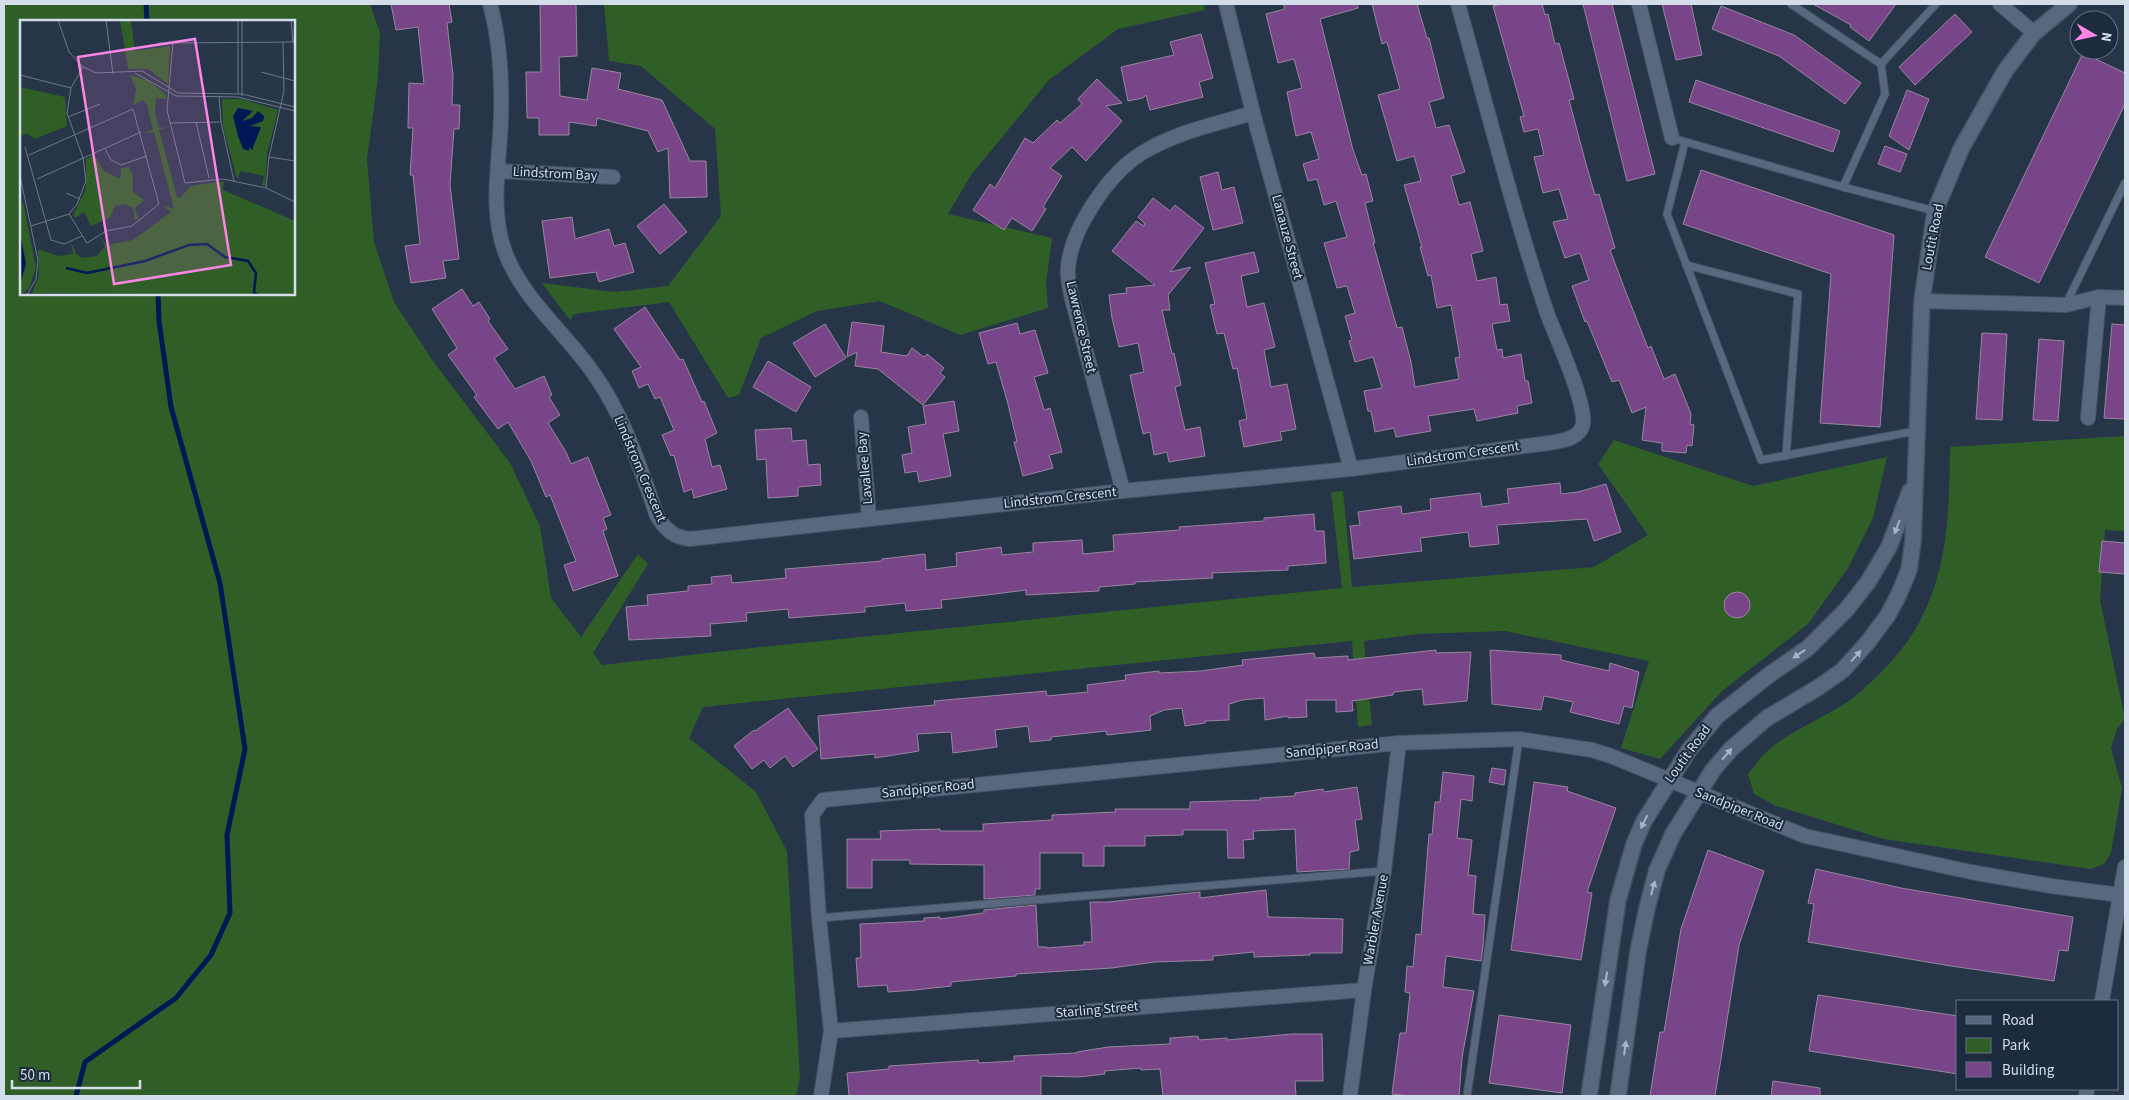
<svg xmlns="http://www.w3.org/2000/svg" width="2129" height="1100" font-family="'Source Sans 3',sans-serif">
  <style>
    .green { fill: #2f5f26; fill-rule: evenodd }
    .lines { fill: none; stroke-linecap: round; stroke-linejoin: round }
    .stream { stroke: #001756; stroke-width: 5 }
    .building { fill: #784588; stroke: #98869e }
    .service-casing { stroke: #465363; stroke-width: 9 }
    .minor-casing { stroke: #465363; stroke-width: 16 }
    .tertiary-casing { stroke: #465363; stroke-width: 18 }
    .service { stroke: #58687f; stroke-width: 7 }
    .minor { stroke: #58687f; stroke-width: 14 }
    .tertiary { stroke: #58687f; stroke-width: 15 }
    .oneway { fill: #a9b4c5 }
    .labels { text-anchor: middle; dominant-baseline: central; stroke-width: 4; stroke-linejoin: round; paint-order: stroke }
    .street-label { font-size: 14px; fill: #d4ddea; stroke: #1d2b3f }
    .inset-river { fill: none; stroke: #001756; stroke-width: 2.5 }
    .inset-road { fill: none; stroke: #6c7889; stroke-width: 1 }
    .view { fill: #fb86e5; fill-opacity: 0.15; stroke: #fb86e5; stroke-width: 2.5 }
    .inset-edge { fill: none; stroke: #d4ddea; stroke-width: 2.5 }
  </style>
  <rect width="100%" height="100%" fill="#273549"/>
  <g class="green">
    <path d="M4,4H370L380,33L378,76L367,159L374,242L394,302L433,361L510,463L540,526L551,598L581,637L638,554L648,564L593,653L602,665L761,647L1342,588L1331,492L1343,491L1352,587L1594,567L1648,535L1598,464L1614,440L1753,486L1887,457L1873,518L1848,568L1808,624L1722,691L1660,759L1621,748L1649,661L1505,631L1418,634L1364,641L1372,725L1358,727L1352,641L703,707L689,738L756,792L787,851L800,1078L796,1096H4ZM21,21H294V294H21Z"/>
    <polygon points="604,4 1204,4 1205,10 1118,29 1049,80 971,175 948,214 1052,238 1046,283 1048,308 960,335 880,301 817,311 761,338 739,395 728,398 669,302 574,314 570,320 542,283 614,292 668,286 721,216 715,129 641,66 609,61"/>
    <path d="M2125,436V531L2105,530L2100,600L2125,719L2117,729L2111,748L2122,788L2111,853L2104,864L2091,869L1884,839L1776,806L1754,794L1748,774C1754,767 1759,759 1765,753C1789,731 1822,719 1849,701C1858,695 1865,687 1872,681C1946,614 1949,539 1950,447Z"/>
  </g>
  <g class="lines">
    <g class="stream">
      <polyline points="146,4 147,21"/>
      <polyline points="76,1096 85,1062 176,998 211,955 230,913 227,835 245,749 220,583 171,407 159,321 158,294"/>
    </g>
  </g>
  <g class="building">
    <polygon points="391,4 449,4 452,22 447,23 453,75 452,105 460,105 459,129 454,129 450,185 459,259 443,261 446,278 411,283 405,246 420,244 413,175 410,175 413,128 408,128 409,83 424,84 418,27 396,30"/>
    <polygon points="540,4 576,4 577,56 559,57 560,96 587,100 592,68 621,73 618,89 662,100 690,161 706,161 707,197 670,198 668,148 658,152 648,131 597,118 596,126 569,122 569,135 539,135 539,118 527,118 526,72 541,72"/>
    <polygon points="1283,4 1357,4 1358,8 1320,19 1353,150 1362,175 1366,174 1373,201 1365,203 1375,243 1373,243 1397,328 1402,327 1411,362 1415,387 1459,379 1455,358 1460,357 1451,305 1437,308 1431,275 1428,276 1420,247 1422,247 1404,185 1421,181 1414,156 1397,161 1378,95 1400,89 1387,42 1382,44 1372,4 1417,4 1427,38 1429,38 1444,98 1429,102 1436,128 1449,125 1465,172 1451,176 1459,205 1470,202 1483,251 1471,254 1477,281 1496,277 1500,305 1507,304 1510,321 1492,324 1497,350 1502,349 1503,358 1521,354 1525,381 1528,381 1532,403 1517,406 1518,413 1477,421 1474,409 1428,416 1431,431 1396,437 1394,428 1375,432 1371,411 1368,411 1364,391 1382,388 1373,357 1355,362 1349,341 1352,340 1345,316 1355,313 1347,286 1337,288 1324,243 1347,237 1336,201 1324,205 1317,179 1308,181 1303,164 1319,159 1311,132 1296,136 1287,92 1302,88 1294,59 1278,63 1266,14 1285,9"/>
    <polygon points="1502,4 1542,4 1545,15 1548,14 1555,44 1559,43 1574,99 1569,100 1586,164 1595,195 1599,194 1615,248 1610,250 1625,290 1648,348 1651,346 1664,379 1675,374 1691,414 1690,424 1694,425 1692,446 1687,445 1686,453 1662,451 1662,443 1642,440 1646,407 1632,413 1619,380 1612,382 1587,321 1585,322 1572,286 1589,280 1580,253 1565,258 1553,222 1568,219 1559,189 1543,193 1534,157 1544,155 1538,129 1524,132 1520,117 1524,116 1493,6"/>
    <polygon points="1583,4 1612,4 1655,174 1627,181"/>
    <polygon points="1662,4 1691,4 1702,55 1676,60"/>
    <polygon points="1813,4 1896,4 1869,41 1850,27 1851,25"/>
    <polygon points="1721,6 1794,35 1861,83 1845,104 1779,56 1712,29"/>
    <polygon points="1955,14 1972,32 1915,85 1899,67"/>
    <polygon points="1201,34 1213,78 1199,82 1203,97 1150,110 1146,95 1143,98 1128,101 1121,67 1174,55 1170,42"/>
    <polygon points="2083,53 2125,73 2125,104 2039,283 1985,257"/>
    <polygon points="1097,79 1122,103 1106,106 1122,121 1086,161 1072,147 1050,168 1062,176 1043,207 1046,209 1032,231 1012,218 1004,230 973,210 990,184 995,188 1025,138 1033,143 1057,120 1060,123 1082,104 1078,99"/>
    <polygon points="1696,80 1840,131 1833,152 1689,102"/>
    <polygon points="1907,90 1929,99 1909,150 1889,136"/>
    <polygon points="1885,146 1907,154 1900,172 1878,164"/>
    <polygon points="1701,170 1894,235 1880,427 1820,423 1831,274 1683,224"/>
    <polygon points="1218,172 1222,190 1234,187 1243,223 1213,230 1200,177"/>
    <polygon points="1153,198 1170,211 1175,205 1204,228 1170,272 1191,267 1168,295 1170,310 1162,310 1172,354 1174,353 1181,385 1175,387 1185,430 1200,427 1205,456 1169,462 1167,452 1154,455 1150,432 1143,434 1130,375 1144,372 1138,343 1119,347 1112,318 1109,295 1127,293 1126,288 1155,285 1112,251 1136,221 1144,226 1145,224 1138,217"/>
    <polygon points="664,204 687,232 660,254 637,226"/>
    <polygon points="572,217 575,239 609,229 614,246 625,243 634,272 599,282 596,272 550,278 542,221"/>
    <polygon points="1254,252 1259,272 1241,276 1247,307 1264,303 1275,347 1264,350 1271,387 1287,384 1296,429 1280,432 1282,440 1244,447 1239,421 1247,419 1237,368 1233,369 1224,333 1217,334 1210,305 1215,304 1205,263"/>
    <polygon points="462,289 473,306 479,302 490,319 488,321 508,349 494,358 515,389 544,376 552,395 549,397 560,415 548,423 566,452 571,464 588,457 611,515 603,518 607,529 603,531 618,576 573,591 564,565 576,561 550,495 546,497 531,461 508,422 498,429 474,397 477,395 448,355 457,348 432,309"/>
    <polygon points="645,307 680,360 683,359 702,402 704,401 717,433 705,439 712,467 720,465 727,489 694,498 692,489 684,492 674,455 671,456 662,435 674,430 660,397 655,399 648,384 639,388 632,371 641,367 614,329"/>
    <polygon points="852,322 884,326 881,352 907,356 912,348 924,357 927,354 944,368 940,373 945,377 923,405 878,369 855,366 857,352 847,357"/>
    <polygon points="1017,323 1020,334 1035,330 1048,373 1034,377 1044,410 1050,408 1062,452 1049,455 1053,468 1023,476 1014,442 1017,442 1008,404 996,362 988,364 979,333"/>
    <polygon points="825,324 846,358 815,377 793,343"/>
    <polygon points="2112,324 2125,325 2125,419 2104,418"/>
    <polygon points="1982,333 2007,334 2002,420 1976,419"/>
    <polygon points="2039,339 2064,341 2058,421 2033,420"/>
    <polygon points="768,361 811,387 796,412 753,387"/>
    <polygon points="954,401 959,431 943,434 951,476 919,482 917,471 905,473 902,455 912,453 908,427 926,424 923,406"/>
    <polygon points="791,428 792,441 806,440 808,465 820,464 821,485 798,487 798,496 768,498 766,459 757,460 755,430"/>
    <polygon points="1560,483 1561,494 1578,492 1606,484 1621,532 1594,541 1587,519 1497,525 1499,544 1470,547 1468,532 1420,538 1422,551 1354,559 1350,526 1360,525 1358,512 1401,506 1402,514 1431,510 1430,499 1480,493 1482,507 1509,503 1507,489"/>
    <polygon points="1314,514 1315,531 1324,531 1326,563 1288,566 1288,570 1212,573 1213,578 1135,582 1135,584 1099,587 1099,591 1026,595 1026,590 987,595 941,600 942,608 906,611 905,603 865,607 865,612 789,618 788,609 746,613 747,621 710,624 711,636 629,640 626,607 648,605 647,595 688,591 688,586 712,584 711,577 731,575 732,583 786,578 785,569 882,561 882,559 925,554 926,570 957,566 956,553 1001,547 1002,555 1033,552 1033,543 1082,540 1083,554 1114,551 1113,535 1180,530 1179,527 1264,521 1264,518"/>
    <polygon points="2102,541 2125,543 2125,574 2099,572"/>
    <circle cx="1737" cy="605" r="13"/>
    <polygon points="1436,650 1436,653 1471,652 1467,701 1424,705 1422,689 1394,692 1393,695 1352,701 1353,711 1336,712 1336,700 1306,700 1307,717 1288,718 1288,716 1265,720 1264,698 1242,700 1229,704 1229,720 1205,721 1205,723 1185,726 1182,708 1164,710 1150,716 1151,730 1107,735 1106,731 1051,737 1051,740 1030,742 1028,726 995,730 997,747 953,753 951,732 917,734 919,751 875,758 875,754 821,759 818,716 935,705 934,701 1046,691 1047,696 1088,692 1087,685 1126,680 1125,675 1159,671 1159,673 1201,671 1243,665 1242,660 1314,653 1315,658 1348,656 1348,660"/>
    <polygon points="1490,650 1561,655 1561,660 1609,671 1610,663 1639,672 1632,708 1624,706 1619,724 1570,712 1573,702 1544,696 1541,710 1492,704"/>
    <polygon points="788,708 818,749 793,767 785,756 770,768 764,760 752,769 734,746 754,730 755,731"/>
    <polygon points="1492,768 1506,770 1504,785 1489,782"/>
    <polygon points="1443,772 1474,776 1472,801 1461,799 1457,838 1472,840 1468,875 1476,876 1473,914 1485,915 1483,946 1481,961 1446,956 1443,987 1474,991 1462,1058 1459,1096 1411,1096 1392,1094 1400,1033 1406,1033 1410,993 1405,992 1407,966 1413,967 1416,934 1421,935 1429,834 1432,835 1435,802 1440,802"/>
    <polygon points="1534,782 1568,787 1567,791 1616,808 1587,892 1592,893 1581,960 1511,950"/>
    <polygon points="1357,787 1362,819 1355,820 1359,850 1350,852 1349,869 1297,872 1295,829 1253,831 1254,839 1243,840 1244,858 1228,858 1227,830 1183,830 1183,835 1145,836 1145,846 1104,846 1104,866 1083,866 1083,853 1040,853 1040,889 1035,889 1035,895 984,899 984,865 910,864 910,860 872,860 872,888 847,888 847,839 881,839 880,831 940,829 940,831 983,831 983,824 1052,820 1052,815 1116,812 1115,809 1190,809 1190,802 1260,800 1260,798 1295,796 1295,793 1323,789 1324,792"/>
    <polygon points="1708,850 1764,871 1739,945 1715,1096 1650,1096 1660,1032 1664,1032 1681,929"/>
    <polygon points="1816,869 1901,888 2073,917 2068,951 2059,950 2054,981 1951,966 1808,942 1814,904 1808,903"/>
    <polygon points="1266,890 1268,917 1343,919 1342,953 1310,953 1310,955 1254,957 1254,952 1213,956 1213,960 1155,962 1112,968 1016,974 1016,976 951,982 951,986 915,990 888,992 887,985 858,987 856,958 861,958 860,924 924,921 924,918 940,917 940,919 984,913 984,910 1036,905 1038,947 1047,947 1047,948 1084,945 1084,942 1092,942 1090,902 1108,902 1200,892 1200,898"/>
    <polygon points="1818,995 1958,1016 1958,1074 1809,1051"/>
    <polygon points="1499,1015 1571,1025 1562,1093 1489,1083"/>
    <polygon points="1292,1034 1322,1034 1323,1081 1295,1081 1296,1096 1163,1096 1160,1069 1141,1070 1141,1068 1104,1071 1105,1074 1079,1077 1041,1076 1041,1096 849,1096 847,1073 889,1069 889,1066 978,1060 979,1063 1014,1061 1014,1056 1077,1053 1077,1052 1108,1047 1170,1044 1170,1038 1198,1036 1199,1040 1227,1038 1227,1040"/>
    <polygon points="1773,1081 1820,1088 1820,1096 1771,1096"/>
  </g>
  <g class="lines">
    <g class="service-casing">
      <g id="service">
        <polyline points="1791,4 1881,64 1885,94 1843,187"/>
        <polyline points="1881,64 1936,4"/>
        <polyline points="1672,138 1843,187 1935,211"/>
        <polyline points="1685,142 1667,214 1761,460 1916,431"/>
        <polyline points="1686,265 1798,294 1786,456"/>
        <polyline points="2066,304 2125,183"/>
        <polyline points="819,918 1384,871"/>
        <polyline points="1467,1096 1519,739"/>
      </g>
    </g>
    <g class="minor-casing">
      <g id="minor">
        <path d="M490,4C500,40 502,79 501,117C500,162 489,208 505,252C523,300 566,333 594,374C624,416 640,467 657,516C666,530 673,537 690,539L1123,491L1351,469L1549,443C1561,441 1580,439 1583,424C1586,402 1556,337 1547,313C1513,211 1487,107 1458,4"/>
        <polyline points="1226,4 1253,113 1351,469"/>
        <polyline points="1639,4 1672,138"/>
        <polyline points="2000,4 2034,33"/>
        <polyline points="498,171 613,177"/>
        <polyline points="1922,301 2066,305 2099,297 2125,298"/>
        <polyline points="861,417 869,519"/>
        <polyline points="2088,418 2099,297"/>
        <path d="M1123,491L1072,299C1070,289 1067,278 1068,268C1071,229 1109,173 1142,153C1176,132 1216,124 1253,113"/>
        <polyline points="2102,1001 2120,895"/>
        <polyline points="831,1031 1364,990"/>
        <polyline points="821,1096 831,1031 819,918 812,815 823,800 1399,743 1519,739 1592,750 1611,756 1805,836 1971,872 2051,886 2120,895 2125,867"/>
        <polyline points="1350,1096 1364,990 1384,871 1399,743"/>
        <polyline points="2086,1096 2087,1089"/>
      </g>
    </g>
    <g class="tertiary-casing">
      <g id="tertiary">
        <polyline points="1589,1096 1618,900 1634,844 1644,821 1689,750 1717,716 1769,675 1808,648 1847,609 1868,582 1889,547 1910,491"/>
        <polyline points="1618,1096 1638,952 1647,908 1657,870 1673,834 1713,770 1731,749 1767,718 1819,687 1843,670 1868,642 1888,615 1899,594 1909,570 1913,541 1922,301 1935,211 1961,149 2005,71 2034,33 2069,4"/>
      </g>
    </g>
    <use href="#service" class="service"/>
    <use href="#minor" class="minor"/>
    <use href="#tertiary" class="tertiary"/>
  </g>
  <defs><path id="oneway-solid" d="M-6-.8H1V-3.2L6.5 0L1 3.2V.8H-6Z" transform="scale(1.25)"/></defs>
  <g class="oneway">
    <use href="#oneway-solid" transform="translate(1897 527) rotate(111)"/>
    <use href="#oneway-solid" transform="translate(1799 654) rotate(146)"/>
    <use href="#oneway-solid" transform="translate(1856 656) rotate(-48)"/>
    <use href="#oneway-solid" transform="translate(1727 754) rotate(-49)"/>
    <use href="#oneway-solid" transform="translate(1644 822) rotate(116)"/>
    <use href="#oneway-solid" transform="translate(1653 888) rotate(-75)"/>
    <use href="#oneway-solid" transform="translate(1606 979) rotate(99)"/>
    <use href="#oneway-solid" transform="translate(1625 1048) rotate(-82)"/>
  </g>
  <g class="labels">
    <g class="street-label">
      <text transform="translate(555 174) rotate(3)">Lindstrom Bay</text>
      <text transform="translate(1287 237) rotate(75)">Lanauze Street</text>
      <text transform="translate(1933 237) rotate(-79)">Loutit Road</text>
      <text transform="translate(1081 327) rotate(77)">Lawrence Street</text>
      <text transform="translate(1463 454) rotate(-8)">Lindstrom Crescent</text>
      <text transform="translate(865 468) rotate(-95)">Lavallee Bay</text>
      <text transform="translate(640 469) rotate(67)">Lindstrom Crescent</text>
      <text transform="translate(1060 498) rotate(-6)">Lindstrom Crescent</text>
      <text transform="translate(1332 749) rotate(-6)">Sandpiper Road</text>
      <text transform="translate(1688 754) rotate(-54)">Loutit Road</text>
      <text transform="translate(928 789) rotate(-6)">Sandpiper Road</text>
      <text transform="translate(1739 809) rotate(22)">Sandpiper Road</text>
      <text transform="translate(1376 920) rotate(-80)">Warbler Avenue</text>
      <text transform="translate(1097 1010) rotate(-5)">Starling Street</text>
    </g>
  </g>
  <g transform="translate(20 20)">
    <rect width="275" height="275" fill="#273549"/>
    <path d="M100,0H111L115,31L150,26L148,64L128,49H108ZM110,55L129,61L146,75V79L136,78L135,93L139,108L148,107L139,110L157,177L160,178L171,166L204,161L203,170L275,201V275L12,273L19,256L18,229L38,236L53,234L51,222L56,234L62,238L77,236L85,226L79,216L87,225L113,220L151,192L143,185L154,189L134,112L123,113L133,110L127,85L123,80L113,85L116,69ZM0,67L45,77L47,106L15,119L7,114L0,116ZM202,79H222L258,90L247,134L245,166L242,165L244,156L221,151L217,159L203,106ZM74,135L84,151L100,159L101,148L109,147L113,156V172L124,180L115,188L118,198L115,201L113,188L104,184L95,186L90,198L71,206L64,192L55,198L53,195L66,169V139ZM3,182L16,247L9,269L0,275V184Z" fill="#2f5f26"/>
    <path d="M218,88L233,91L222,101L232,98L238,91L244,96L243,101L230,106L241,107L232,130L229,127V131L223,129L218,116L213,96ZM0,212L6,244L0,265Z" fill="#001756"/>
    <path class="inset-river" d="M46,248L67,253L125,241L169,225L187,224L205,237L228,241L236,253L234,272L237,275"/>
    <path class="inset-road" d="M38,0L49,32L63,47L76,53L122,51L158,73L222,74L275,87M86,0L93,54M218,0V73M222,0V76M271,0L273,22M138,23H153L147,90L165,163L203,159L246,168L275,182M153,23L275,22M241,52L275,61M115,53L156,76L218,77L275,91M0,55L51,68M199,76L201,102L214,161M48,97L80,84M176,102L189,158M149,103L201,102M5,127L31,220L44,224L62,216M85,129L91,140L101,145L127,136M9,135L113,89L139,184L112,206L86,211L67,223L49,194M249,137L275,141M0,156L18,240L16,259L7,275M17,159L121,112M246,168L249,137L264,71L263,23M46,173L60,179M11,206L49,194L57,184L66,161L63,138L47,93L51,68L63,47"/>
    <path class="view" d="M175,19L211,245L94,264L58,37Z"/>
    <rect width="275" height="275" class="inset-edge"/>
  </g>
  <rect width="2129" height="1100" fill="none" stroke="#d4ddea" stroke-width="10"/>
  <rect x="1956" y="1000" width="162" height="90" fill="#1d2b3f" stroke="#667283"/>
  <rect x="1966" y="1016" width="25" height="8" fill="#58687f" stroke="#667283"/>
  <text x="2002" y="1025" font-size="15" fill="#d4ddea">Road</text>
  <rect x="1966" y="1038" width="25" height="15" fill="#2f5f26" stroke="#667283"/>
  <text x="2002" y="1050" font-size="15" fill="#d4ddea">Park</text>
  <rect x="1966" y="1062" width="25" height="15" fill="#784588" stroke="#667283"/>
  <text x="2002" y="1075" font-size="15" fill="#d4ddea">Building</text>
  <g transform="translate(2094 35) rotate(99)"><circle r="24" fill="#1d2b3f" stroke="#667283"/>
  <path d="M0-4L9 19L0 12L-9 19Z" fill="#fb86e5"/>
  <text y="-8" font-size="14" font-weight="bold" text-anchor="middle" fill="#d4ddea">N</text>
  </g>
  <path d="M12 1080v8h128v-8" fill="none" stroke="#d4ddea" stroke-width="2.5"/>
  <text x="20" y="1080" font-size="15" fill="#d4ddea" stroke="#1d2b3f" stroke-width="4" paint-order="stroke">50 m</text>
</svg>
